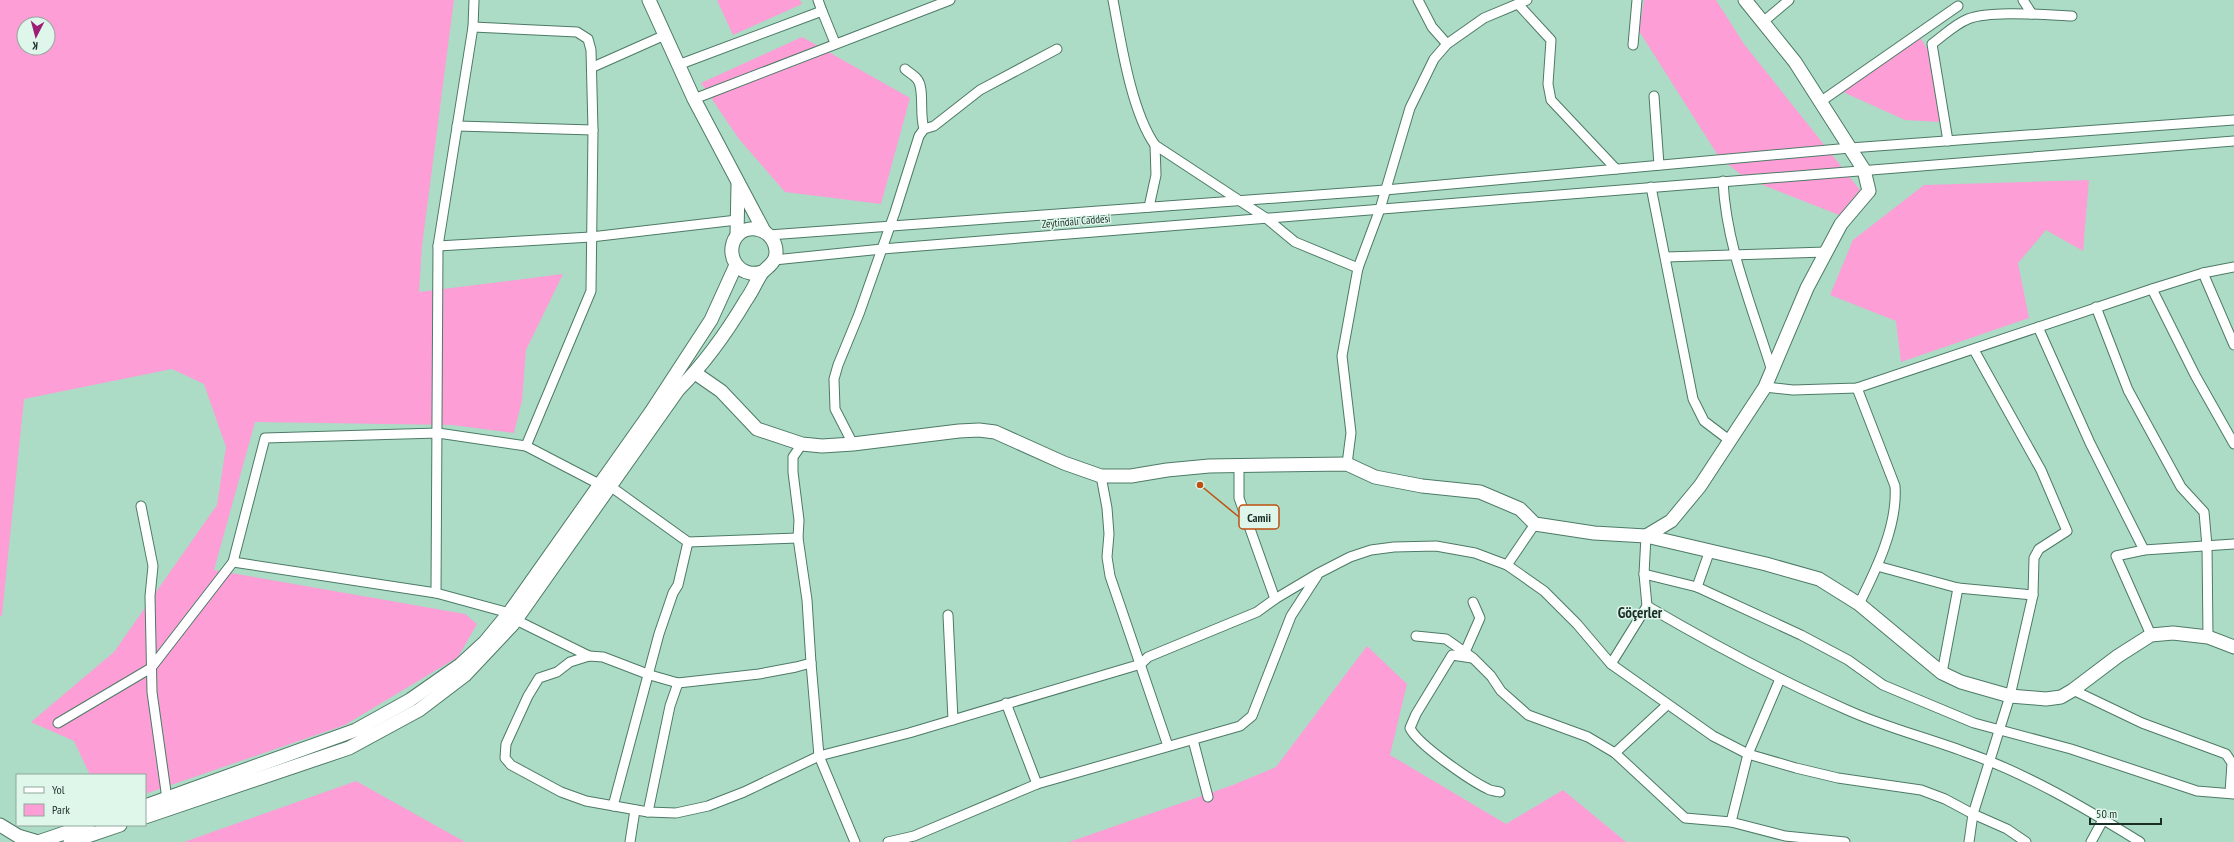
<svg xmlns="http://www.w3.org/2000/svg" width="2234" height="842" font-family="'PT Sans Narrow',sans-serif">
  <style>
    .green { fill: #fd9ed6; fill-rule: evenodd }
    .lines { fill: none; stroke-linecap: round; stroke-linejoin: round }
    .street-casing { stroke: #4d7a66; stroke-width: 11 }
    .secondary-casing { stroke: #4d7a66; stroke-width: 15 }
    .street { stroke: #fff; stroke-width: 9 }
    .secondary { stroke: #fff; stroke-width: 13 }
    .labels { text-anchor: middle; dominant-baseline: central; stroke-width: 3; stroke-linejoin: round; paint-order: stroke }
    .street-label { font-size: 11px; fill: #1b2e26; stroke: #dff7eb }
    .district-label { font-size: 15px; font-weight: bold; fill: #1b2e26; stroke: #dff7eb }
    .leader { fill: none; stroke: #bf5011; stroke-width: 1.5 }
    .callout-dot { fill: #bf5011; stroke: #dff7eb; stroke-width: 1.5 }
    .callout { fill: #dff7eb; stroke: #bf5011; stroke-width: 1.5 }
    .callout-label { font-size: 12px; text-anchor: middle; font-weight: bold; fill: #1b2e26 }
  </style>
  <rect width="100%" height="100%" fill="#acdcc5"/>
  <g class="green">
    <path d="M0,0H454L422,246L419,292L563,274L526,350L522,400L514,433L452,425L255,422L214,570L465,614L477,624L458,657L345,725L145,794V775H90L74,741L31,722L114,652L217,505L226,447L204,384L172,369L24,399L2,615L0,617ZM24,24H48V48H24Z"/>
    <polygon points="717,0 800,0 802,4 733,35"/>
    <polygon points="1644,0 1716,0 1744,44 1860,190 1839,215 1745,178 1719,157 1639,31"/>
    <polygon points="1919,36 1933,58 1940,122 1905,120 1843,92"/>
    <polygon points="802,37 910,98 881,204 785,192 739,139 701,83"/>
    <polygon points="2089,180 2083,251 2046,230 2018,263 2029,318 1901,362 1896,321 1830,295 1853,240 1924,185"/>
    <polygon points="1367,646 1407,684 1390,755 1506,824 1563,790 1626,842 1069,842 1233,785 1276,767"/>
    <polygon points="356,781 465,842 184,842"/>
  </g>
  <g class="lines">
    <g class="street-casing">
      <g id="street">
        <polyline points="818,0 822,11"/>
        <path d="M1113,0C1121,42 1131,111 1155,145L1266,218L1295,242L1358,268"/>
        <polyline points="1418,0 1432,27 1447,44"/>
        <polyline points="2023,0 2032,14"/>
        <polyline points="1518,4 1551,40 1548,84 1551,100 1616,169"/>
        <polyline points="1763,22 1789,0"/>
        <polyline points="473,27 577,32 588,39 591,50 593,130 591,291 526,446 599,484"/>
        <polyline points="1633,45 1637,0"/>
        <polyline points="678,65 822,11 835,43"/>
        <polyline points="593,67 665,35"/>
        <path d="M905,69C908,72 914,75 917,79C925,88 919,113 924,129"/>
        <polyline points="1654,96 1659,165"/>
        <polyline points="694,99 950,0"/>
        <polyline points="1820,102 1958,6"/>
        <polyline points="457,126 593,130"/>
        <path d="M1948,141L1932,44C1943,36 1955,24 1968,19C1991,10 2046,15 2072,16"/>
        <path d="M1723,181C1726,246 1753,309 1772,371"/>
        <polyline points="1651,187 1693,399 1704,421 1729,440"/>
        <polyline points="1149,207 1156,175 1155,145"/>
        <polyline points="769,235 1385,190 1850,148 2234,120"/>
        <polyline points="438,246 591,237 737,220"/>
        <polyline points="1666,257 1826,252"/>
        <polyline points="774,260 882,249 2234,141"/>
        <polyline points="2203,273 2234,345"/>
        <polyline points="2152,289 2195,375 2234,444"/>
        <polyline points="2096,307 2128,390 2181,487 2204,512 2207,546 2208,637"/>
        <polyline points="2038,327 2090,443 2144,550"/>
        <polyline points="1765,387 1793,390 1857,388 2152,289 2203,273 2234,267"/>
        <path d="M1857,388L1895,486C1898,525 1876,570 1859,604"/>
        <polyline points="802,444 793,457 793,472 799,520 798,538 807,600 811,663 819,756 855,842"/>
        <polyline points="853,444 835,409 834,379 838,365 859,314 895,212 919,136 924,129 934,126 980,90 1057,49"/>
        <polyline points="1347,464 1351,433 1342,356 1358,268 1380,209 1410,108 1434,59 1447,44 1484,18 1527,0"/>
        <polyline points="1239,465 1239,498 1275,599"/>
        <polyline points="1101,476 1107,508 1109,534 1107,557 1110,576 1168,746"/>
        <polyline points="610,486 688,542 798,538"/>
        <polyline points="141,506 153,566 150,596 152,692 167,799"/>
        <polyline points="233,562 265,438 438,433 526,446"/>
        <polyline points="1507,565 1535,524"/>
        <polyline points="1877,566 1958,588 2033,595"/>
        <polyline points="1644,574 1697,587 1801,635 1848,660 1883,685 1974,723 2071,749 2197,791 2234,794"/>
        <polyline points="1697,587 1710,550"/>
        <polyline points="436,593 438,246 473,27 474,0"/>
        <path d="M1647,606C1712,644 1777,679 1845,709C1884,727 1925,737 1965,752C2026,773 2085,808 2140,842"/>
        <polyline points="948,615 953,720"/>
        <polyline points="516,620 589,656"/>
        <polyline points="2151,635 2116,556 2144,550 2234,544"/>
        <polyline points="1416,636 1446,639 1473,658 1491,676 1501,691 1528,715 1588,737 1615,753 1685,818 1731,822 1785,836 1845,842"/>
        <polyline points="1465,652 1480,618 1473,602"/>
        <path d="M1472,658L1452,655L1416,714L1410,728C1417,744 1471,781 1488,789C1491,791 1496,791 1500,792"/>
        <polyline points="811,663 796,667 759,674 678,683 650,675 603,657 589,656 570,662 557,672 539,678 528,696 506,744 505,758 511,765 561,792 586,801 648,812 676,813 708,806 744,792 819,756 909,733 1141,664 1148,657 1257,612 1275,599 1317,574 1350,557 1371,550 1394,547 1436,546 1475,553 1507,565 1544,591 1577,624 1611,664 1713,736 1748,754 1796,768 1838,778 1921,790 1945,799 1973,814 2007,829 2026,842"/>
        <polyline points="1611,664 1647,606 1644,574 1646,536"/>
        <polyline points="1942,673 1958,588"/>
        <polyline points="2073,690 2142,723 2226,754 2232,763 2230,793"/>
        <polyline points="1006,703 1037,784"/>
        <polyline points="58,723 151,668 233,562 436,593 509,613"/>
        <polyline points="1193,740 1208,797"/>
        <polyline points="1615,753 1667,705"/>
        <polyline points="613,806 659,634 673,593 678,585 688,542"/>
        <polyline points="648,812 670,706 678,683"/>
        <polyline points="1731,822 1748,754 1780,679"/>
        <polyline points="630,842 635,810"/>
        <polyline points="888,842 914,836 1037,784 1240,726 1252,716 1291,616 1317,576"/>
        <polyline points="1969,842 1973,814 2010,696 2033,595 2034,558 2039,549 2067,531 2041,470 1974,350"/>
        <polyline points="2091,842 2103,820"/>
      </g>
    </g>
    <g class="secondary-casing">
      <g id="secondary">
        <polyline points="649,0 694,99 764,231"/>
        <polyline points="737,235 738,185"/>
        <polyline points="695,373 721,391 757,429 802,444 822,446 853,444 959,431 979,430 995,432 1064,463 1101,476 1131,476 1167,470 1209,466 1347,464 1375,477 1422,486 1480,492 1520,509 1535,524 1594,533 1646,536 1766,564 1819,579 1859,604 1942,673 1961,682 2010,696 2046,699 2061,697 2073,690 2118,656 2151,635 2173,633 2208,637 2234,647"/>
        <polyline points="1646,536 1671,521 1700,486 1765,387 1807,288 1841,224 1869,191 1864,170 1795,62 1745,0"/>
        <polyline points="145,806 356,730 410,700 460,665 485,642 509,613 651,412 711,320 736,265"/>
        <path d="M145,817L349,748L419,710L465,675L513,624L678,390C704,364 727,332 746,300C752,292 756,282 761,274C765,268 772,266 775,258C779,245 770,231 756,229C727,226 723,267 750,273C754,274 758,273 762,272"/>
        <polyline points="0,825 18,836 38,842"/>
        <polyline points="38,842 88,825"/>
        <polyline points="70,842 120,825"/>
      </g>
    </g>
    <use href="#street" class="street"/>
    <use href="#secondary" class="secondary"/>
  </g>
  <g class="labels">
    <g class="street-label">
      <text transform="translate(1076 221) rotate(-5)">Zeytindalı Caddesi</text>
    </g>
    <g class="district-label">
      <text x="1640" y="612">Göçerler</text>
    </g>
  </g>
  <path class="leader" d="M1200 485L1239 517"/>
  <circle class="callout-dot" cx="1200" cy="485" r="4"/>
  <rect class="callout" x="1239" y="505" width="40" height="24" rx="4"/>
  <g class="callout-label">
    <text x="1259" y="522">Camii</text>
  </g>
  <rect x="16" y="774" width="130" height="52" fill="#dff7eb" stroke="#91a79c"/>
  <rect x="24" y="787" width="20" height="6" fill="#ffffff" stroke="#91a79c"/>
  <text x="52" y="794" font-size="12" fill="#1b2e26">Yol</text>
  <rect x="24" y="804" width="20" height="12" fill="#fd9ed6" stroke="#91a79c"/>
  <text x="52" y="814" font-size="12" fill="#1b2e26">Park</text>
  <g transform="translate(36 36) rotate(186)"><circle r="19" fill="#dff7eb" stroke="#91a79c"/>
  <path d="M0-3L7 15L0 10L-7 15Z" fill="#9d1f75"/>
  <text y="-6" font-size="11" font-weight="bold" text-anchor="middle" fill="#1b2e26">K</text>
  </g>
  <path d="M2090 818v6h71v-6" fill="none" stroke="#1b2e26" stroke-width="2"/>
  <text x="2096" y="818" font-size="12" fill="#1b2e26" stroke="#dff7eb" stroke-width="3" paint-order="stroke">50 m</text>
</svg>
